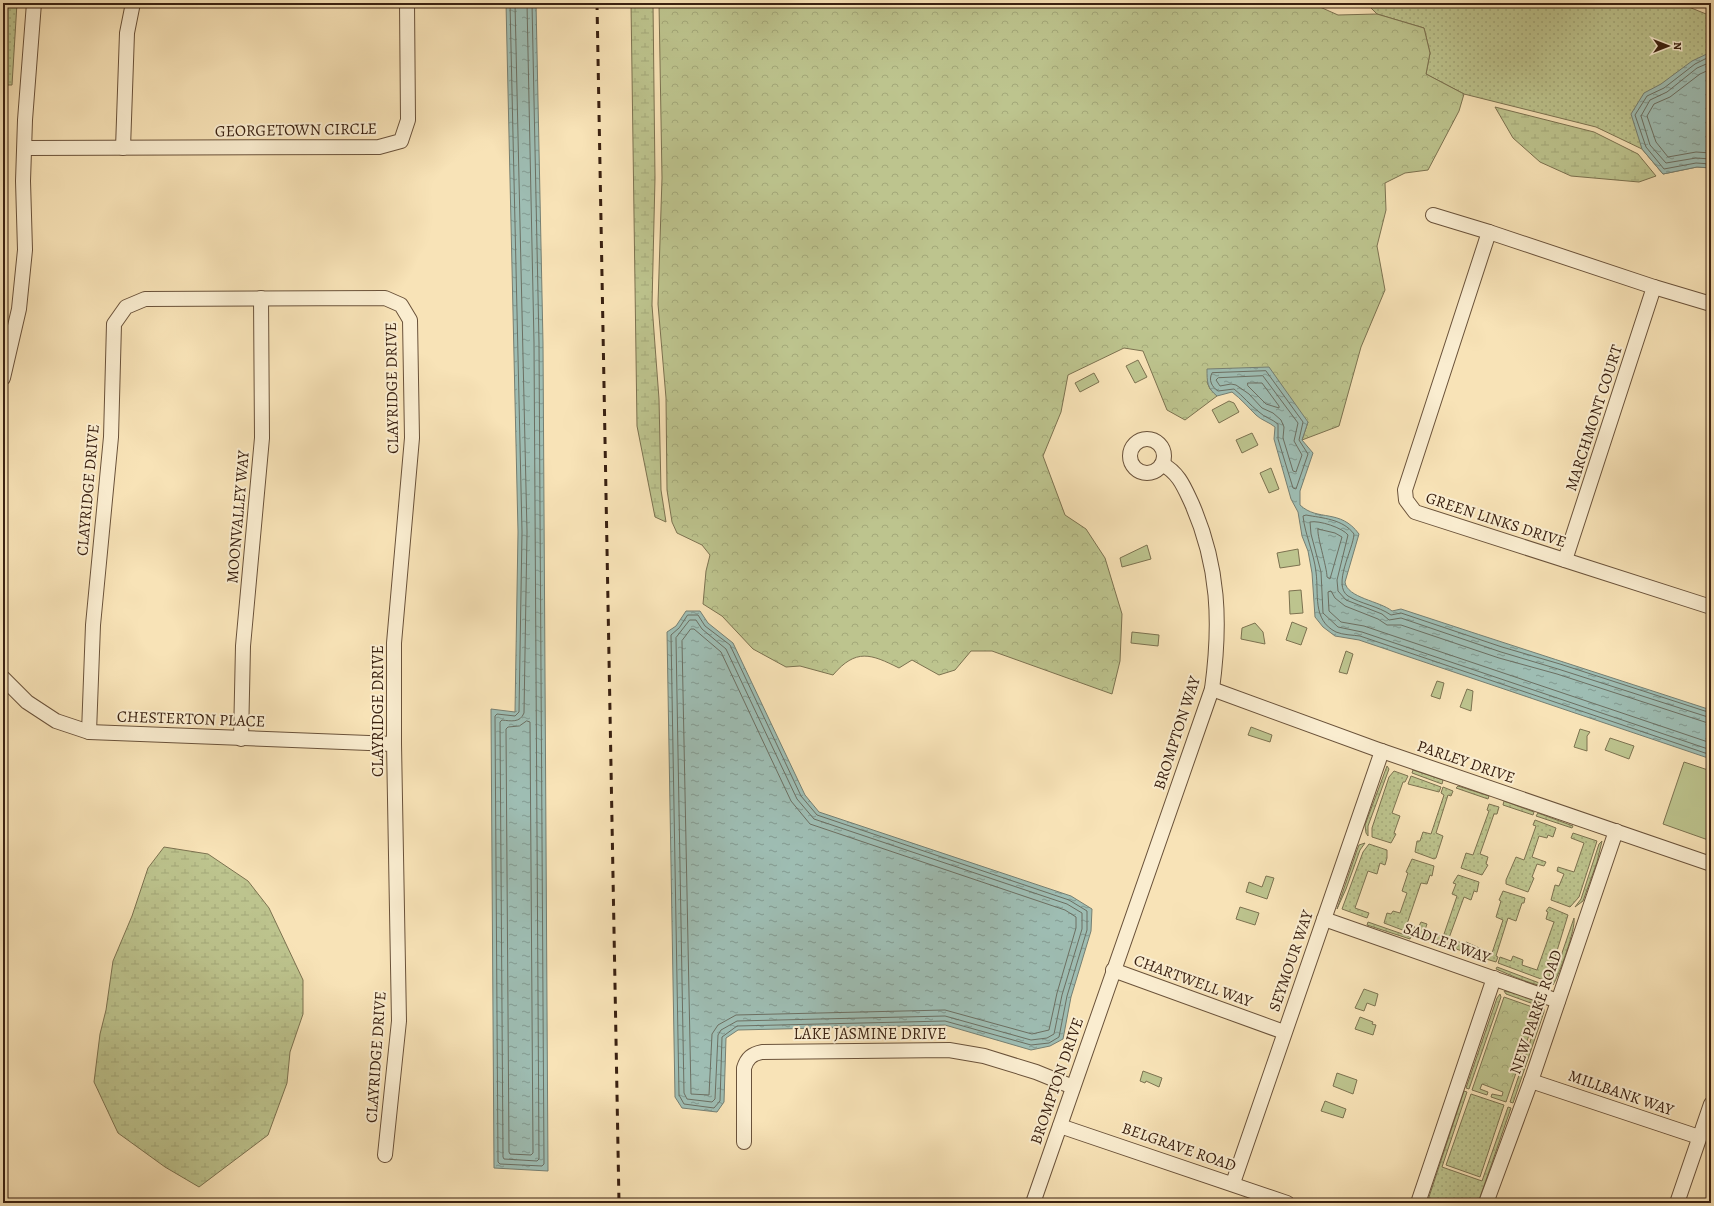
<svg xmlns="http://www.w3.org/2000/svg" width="1714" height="1206" font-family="Alegreya,serif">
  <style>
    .grass { fill: url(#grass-dots); stroke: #7c7250 }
    .forest { fill: url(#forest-crowns); stroke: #7c7250 }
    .wetland { fill: url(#wetland-marsh); stroke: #7c7250 }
    .pitch { fill: #bdc48e; stroke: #7c7250 }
    .water { fill: url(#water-ripples); stroke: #767f72 }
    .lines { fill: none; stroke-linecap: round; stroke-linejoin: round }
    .shore { stroke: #6c6f62; stroke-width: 1 }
    .minor-casing { stroke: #6a523a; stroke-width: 16 }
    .minor { stroke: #faedd0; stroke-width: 14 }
    .rail { stroke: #3a2111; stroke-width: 3; stroke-dasharray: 7 7; stroke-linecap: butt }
    .labels { text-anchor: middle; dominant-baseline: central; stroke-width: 4; stroke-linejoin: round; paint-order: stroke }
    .street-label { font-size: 16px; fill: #3a2111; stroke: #faedd0 }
  </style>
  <defs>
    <pattern id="grass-dots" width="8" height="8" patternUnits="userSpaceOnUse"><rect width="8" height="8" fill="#bdc48e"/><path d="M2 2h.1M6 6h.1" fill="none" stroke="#a3a879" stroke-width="1.8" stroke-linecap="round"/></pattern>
    <pattern id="forest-crowns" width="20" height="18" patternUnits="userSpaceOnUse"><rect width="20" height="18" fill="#bdc48e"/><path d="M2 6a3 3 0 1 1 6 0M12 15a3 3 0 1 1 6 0" fill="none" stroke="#a3a879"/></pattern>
    <pattern id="wetland-marsh" width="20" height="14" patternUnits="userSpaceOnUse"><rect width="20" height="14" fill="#bdc48e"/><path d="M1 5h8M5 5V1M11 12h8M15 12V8" fill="none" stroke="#a3a879"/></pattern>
    <pattern id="water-ripples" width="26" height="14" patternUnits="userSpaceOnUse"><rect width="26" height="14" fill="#9ebdb3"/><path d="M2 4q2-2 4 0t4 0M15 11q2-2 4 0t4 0" fill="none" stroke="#829990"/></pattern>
  </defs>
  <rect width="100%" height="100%" fill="#f8e3b7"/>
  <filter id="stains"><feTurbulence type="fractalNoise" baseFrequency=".005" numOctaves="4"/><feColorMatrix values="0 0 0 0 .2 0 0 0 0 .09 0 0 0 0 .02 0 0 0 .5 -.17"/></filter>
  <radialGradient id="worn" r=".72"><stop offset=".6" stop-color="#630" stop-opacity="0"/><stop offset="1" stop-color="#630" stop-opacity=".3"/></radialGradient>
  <g class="grass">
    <polygon points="3,3 17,3 12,85 3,85"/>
    <polygon points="1366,3 1679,3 1711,16 1711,168 1697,167 1663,174 1642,149 1596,127 1464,94 1426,74 1430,53 1424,28 1377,14"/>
    <polygon points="1387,766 1389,769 1368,826 1368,836 1366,833 1365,825"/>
    <polygon points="1413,770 1443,780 1442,784 1412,773"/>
    <polygon points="1394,771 1408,776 1405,782 1403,782 1392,813 1400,816 1394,833 1396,834 1391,843 1372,837 1372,828 1389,777"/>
    <polygon points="1411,776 1441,787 1439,792 1408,784"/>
    <polygon points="1458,786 1489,796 1488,799 1456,788"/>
    <polygon points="1443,787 1453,791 1451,796 1448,795 1436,833 1443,836 1436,858 1434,859 1415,852 1417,841 1420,841 1423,832 1431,834 1444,795 1441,793"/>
    <polygon points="1504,801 1534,812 1533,815 1503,805"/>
    <polygon points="1489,804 1499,807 1497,814 1494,814 1480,854 1488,857 1486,864 1488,865 1482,875 1461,868 1466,853 1473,855 1489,811 1487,810"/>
    <polygon points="1538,813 1573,826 1572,828 1536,816"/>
    <polygon points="1535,820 1556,828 1553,837 1548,835 1547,838 1539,836 1532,857 1546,862 1544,866 1537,864 1532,877 1534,878 1528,892 1506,884 1506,880 1516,857 1524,860 1536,826 1533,825"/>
    <polygon points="1573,833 1597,841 1579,897 1570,907 1551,900 1555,885 1559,886 1564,874 1557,871 1558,867 1574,872 1584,843 1571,838"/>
    <polygon points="1602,841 1597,862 1583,901 1575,907 1581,899 1599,844"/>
    <polygon points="1365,843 1360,850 1346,889 1337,909 1357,850 1359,845"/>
    <polygon points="1369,844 1387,850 1387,858 1385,865 1380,863 1377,874 1368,871 1355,908 1369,913 1367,918 1342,909 1363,852"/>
    <polygon points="1412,859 1434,866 1432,876 1430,875 1427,884 1421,883 1407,924 1415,927 1413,934 1384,923 1387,913 1391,914 1393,911 1400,913 1407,893 1402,891 1408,873 1406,872"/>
    <polygon points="1458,875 1479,882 1477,892 1474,891 1471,900 1464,897 1449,938 1453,940 1451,947 1433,941 1436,934 1443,937 1457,896 1452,894 1456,884 1453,883"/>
    <polygon points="1503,891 1525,898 1524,903 1522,903 1516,921 1508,918 1496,956 1498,957 1496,962 1486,959 1489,952 1492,953 1503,920 1496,917 1501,901 1499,900"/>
    <polygon points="1549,907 1568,915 1548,980 1541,979 1498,963 1500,957 1511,961 1513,956 1523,960 1522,965 1537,970 1554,922 1546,919 1548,912 1546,911"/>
    <path d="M1574,918C1576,929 1559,975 1553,985L1552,982Z"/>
    <polygon points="1368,922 1411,937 1410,939 1367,925"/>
    <polygon points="1421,922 1427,924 1425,930 1434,934 1431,940 1415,934"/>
    <polygon points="1456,941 1465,944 1466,942 1486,951 1484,958 1453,948"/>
    <path d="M1497,967L1542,984H1549V986C1538,988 1508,974 1496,969Z"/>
    <polygon points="1504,991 1518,994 1540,1003 1539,1006 1506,994"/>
    <polygon points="1500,994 1501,997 1469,1089 1466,1088 1497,998"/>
    <polygon points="1541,1009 1544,1009 1544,1012 1513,1103 1510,1102"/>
    <polygon points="1464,1091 1467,1092 1442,1167 1482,1181 1508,1107 1511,1108 1478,1203 1427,1203"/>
    <polygon points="1471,1094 1504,1105 1480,1177 1446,1165"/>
  </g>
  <g class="forest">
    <path d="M659,3H1311L1338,15L1377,14L1424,28L1430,53L1426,74L1464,94L1459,111L1428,170L1405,173L1385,183L1386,210L1377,246L1385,290L1361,347L1339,426L1302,440L1308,422L1207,382L1210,389L1217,396L1185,420L1167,410L1143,351L1124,348L1068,375L1061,412L1043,456L1065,515L1086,529L1105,558L1122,614L1120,661L1112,694L992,651H971L955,670L939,675L912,660L899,668C871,654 856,648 833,675L800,666L786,667L753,649L722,616L703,604L706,571L710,555L702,545L677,533L672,522L667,490L666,398L658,304L662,178Z"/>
    <polygon points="1504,997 1538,1009 1506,1102 1491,1097 1492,1094 1502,1096 1503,1092 1482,1084 1480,1089 1488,1092 1487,1095 1472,1090"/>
  </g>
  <g class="wetland">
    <polygon points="631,3 653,3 655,178 652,305 659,399 661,490 666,522 655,517 637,426"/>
    <polygon points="1495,107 1594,132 1638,154 1656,176 1639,182 1571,176 1540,162 1513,138"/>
    <polygon points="164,847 208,854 248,881 269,908 303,980 303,1014 290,1052 287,1083 268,1135 199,1187 165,1167 118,1133 94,1082 100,1034 106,1010 113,961 132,916 148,868"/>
  </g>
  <g class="pitch">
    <polygon points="1138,360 1147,377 1135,383 1126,366"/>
    <polygon points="1094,373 1099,382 1080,392 1075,383"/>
    <polygon points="1229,401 1234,403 1239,412 1219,423 1212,410"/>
    <polygon points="1252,433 1258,445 1242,453 1236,440"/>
    <polygon points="1271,468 1279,489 1269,493 1260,473"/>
    <polygon points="1147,545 1151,559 1122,567 1120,558"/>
    <polygon points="1298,549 1300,565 1280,568 1277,553"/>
    <polygon points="1301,590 1303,613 1290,614 1289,591"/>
    <polygon points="1292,622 1307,628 1301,645 1286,640"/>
    <polygon points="1255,623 1263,632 1265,644 1241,639 1242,628"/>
    <polygon points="1132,632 1159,635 1158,646 1131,643"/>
    <polygon points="1346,651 1353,654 1347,674 1339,672"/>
    <polygon points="1437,681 1444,683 1440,699 1431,696"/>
    <polygon points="1467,689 1473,691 1471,711 1460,707"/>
    <polygon points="1251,727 1272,735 1270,742 1248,735"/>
    <polygon points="1580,729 1590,732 1587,736 1587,751 1574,747"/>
    <polygon points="1610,738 1634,746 1629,759 1605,750"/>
    <polygon points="1684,762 1711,771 1711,841 1663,824"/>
    <polygon points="1266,876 1274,878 1267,899 1246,892 1249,882 1262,887"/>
    <polygon points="1240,907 1259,913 1255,925 1236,919"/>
    <polygon points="1364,989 1378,994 1375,1006 1367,1003 1364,1011 1355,1008"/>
    <polygon points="1360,1017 1373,1022 1372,1024 1376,1025 1373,1035 1355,1029"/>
    <polygon points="1143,1071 1162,1078 1159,1087 1146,1081 1145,1083 1140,1081"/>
    <polygon points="1337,1073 1357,1080 1353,1094 1333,1086"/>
    <polygon points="1325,1101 1346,1109 1343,1118 1321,1111"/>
  </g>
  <g class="water">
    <polygon points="506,3 536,3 543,343 548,1171 494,1168 491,709 515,712 518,532"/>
    <polygon points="1711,52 1711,168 1697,167 1663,174 1642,149 1631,114 1644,93 1661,84 1692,61"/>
    <path d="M1269,367L1308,422L1302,440L1313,453L1300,491V505C1318,522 1340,508 1359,534L1345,582C1347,598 1380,601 1392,611L1401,609C1504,643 1607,676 1711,710V759L1359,640L1335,636L1323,627L1315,617L1312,573L1308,551L1302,536L1298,512L1291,499L1274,439L1275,427C1269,422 1261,420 1256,415C1248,407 1241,399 1232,392L1217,396C1207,388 1207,382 1207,369Z"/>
    <polygon points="686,611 700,611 708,623 733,643 805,795 819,812 1071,896 1092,909 1091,931 1071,997 1063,1039 1050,1046 1031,1050 945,1025 738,1030 726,1038 724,1102 717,1112 682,1108 675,1097 667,632 676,626"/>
  </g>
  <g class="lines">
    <g class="shore">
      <polyline points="510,3 522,532 519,712 515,716 497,714 495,716 498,1162 500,1164 542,1166 544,1164 539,343 532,3"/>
      <path d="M515,3L527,532L524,713C520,723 511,721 502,720L500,722L503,1157L504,1159L537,1161L539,1159L534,343L527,3"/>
      <polyline points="1711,56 1695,64 1664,88 1647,96 1635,115 1646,147 1664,169 1696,163 1711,164"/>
      <polyline points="1711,62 1697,68 1667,92 1650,100 1641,116 1650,145 1666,163 1696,158 1711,159"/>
      <polyline points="1711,69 1700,74 1670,97 1654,104 1647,116 1656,142 1668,157 1696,152 1711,153"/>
      <path d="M1266,371L1303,422L1299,440L1308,454L1296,489L1293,488L1278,439V424C1272,419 1264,417 1259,412C1250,405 1243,396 1234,389L1218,391C1212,387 1208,380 1212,373Z"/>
      <polygon points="1263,376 1298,423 1294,441 1302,455 1296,472 1293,471 1283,438 1284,427 1281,420 1273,413 1262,408 1249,394 1236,385 1231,384 1220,386 1216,380 1218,378"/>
      <polygon points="1248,383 1262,383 1279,406 1279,408 1266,404 1248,386"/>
      <path d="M1318,529L1335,533L1342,537L1330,579L1327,577C1327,567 1316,533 1318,529Z"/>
      <polygon points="688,615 698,615 705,626 730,645 801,796 817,815 1069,900 1087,911 1087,930 1067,996 1059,1037 1049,1043 1031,1045 945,1021 737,1026 722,1037 720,1101 714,1108 684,1104 679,1095 671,635 679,628"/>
      <polygon points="690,620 696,620 702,629 726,649 797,799 814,819 1067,904 1082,913 1082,929 1062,995 1054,1034 1047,1038 1031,1040 945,1016 737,1021 721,1030 718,1035 715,1099 712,1102 687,1099 684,1093 676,638"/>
      <polygon points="691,629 694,629 721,652 791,801 810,824 1065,910 1076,917 1076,928 1057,993 1049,1030 1032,1034 945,1010 736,1015 718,1025 712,1034 709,1095 691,1094 682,641"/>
      <path d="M1711,713L1560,664L1502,647L1401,613L1391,615C1378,606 1361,604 1348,596C1332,585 1353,550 1354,534C1343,519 1322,518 1306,515L1303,516C1305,535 1314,553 1316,572C1319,594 1312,620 1336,632C1343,635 1353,635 1360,636L1711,755"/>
      <path d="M1711,718L1558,669L1501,652L1401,618L1389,620L1382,614L1346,600L1338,591L1337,580L1348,535C1343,528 1319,520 1310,522L1311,534L1321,572L1323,613L1338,627L1362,632L1711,750"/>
      <polygon points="527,721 530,722 533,1153 531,1155 510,1154 509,1152 506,729 508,727 519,726"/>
      <polyline points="1711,724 1557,674 1499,658 1401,625 1387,625 1378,619 1345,606 1335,598 1331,591 1328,592 1329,611 1341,622 1364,626 1711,743"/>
    </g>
    <g class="minor-casing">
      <g id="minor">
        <polyline points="25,148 379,147 401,141 408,120 407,3"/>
        <polyline points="123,148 127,33 133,3"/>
        <polyline points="1433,215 1489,232"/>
        <polyline points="1711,304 1654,287 1489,232 1405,490 1406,500 1415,512 1711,607"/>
        <polyline points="3,378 19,309 25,250 23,181 25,120 34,3"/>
        <circle cx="1147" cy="456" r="17"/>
        <polyline points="1565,560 1654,287"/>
        <polyline points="3,678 27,702 56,721 89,732 394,744"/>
        <polyline points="1212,689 1376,749 1711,864"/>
        <polyline points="89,732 93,625 111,437 114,324 126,307 145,299 385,298 401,305 410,320 412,438 394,643 394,744 399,1021 385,1155"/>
        <polyline points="241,739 243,646 262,438 261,298"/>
        <polyline points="1324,919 1558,1001"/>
        <polyline points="1113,970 1284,1032"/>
        <polyline points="1531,1081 1699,1137"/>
        <polyline points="1060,1126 1287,1203"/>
        <path d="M744,1142V1068C747,1058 752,1054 762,1052L949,1050L984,1056L1036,1072L1073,1087"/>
        <polyline points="1233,1183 1382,751"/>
        <path d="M1033,1203L1212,689C1221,623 1219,566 1192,504C1184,487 1179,473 1162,464"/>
        <polyline points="1418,1203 1494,978"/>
        <polyline points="1486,1203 1531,1081 1616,831"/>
        <polyline points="1677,1203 1711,1104"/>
      </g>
    </g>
    <use href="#minor" class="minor"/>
    <polyline class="rail" points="597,3 619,1203"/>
  </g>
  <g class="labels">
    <g class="street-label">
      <text transform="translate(296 130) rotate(-1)">GEORGETOWN CIRCLE</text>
      <text transform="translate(392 388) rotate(-91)">CLAYRIDGE DRIVE</text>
      <text transform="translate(1594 418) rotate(-72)">MARCHMONT COURT</text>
      <text transform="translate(88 490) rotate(-85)">CLAYRIDGE DRIVE</text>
      <text transform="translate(238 517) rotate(-85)">MOONVALLEY WAY</text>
      <text transform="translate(1496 520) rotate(18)">GREEN LINKS DRIVE</text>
      <text transform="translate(378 711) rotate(-90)">CLAYRIDGE DRIVE</text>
      <text transform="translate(191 719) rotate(2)">CHESTERTON PLACE</text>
      <text transform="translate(1177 733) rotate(-72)">BROMPTON WAY</text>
      <text transform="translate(1466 762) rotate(19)">PARLEY DRIVE</text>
      <text transform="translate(1447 943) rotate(20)">SADLER WAY</text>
      <text transform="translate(1291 961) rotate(-71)">SEYMOUR WAY</text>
      <text transform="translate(1193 981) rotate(20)">CHARTWELL WAY</text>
      <text transform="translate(1536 1012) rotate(-71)">NEW PARKE ROAD</text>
      <text x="870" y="1034">LAKE JASMINE DRIVE</text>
      <text transform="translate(376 1057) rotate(-86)">CLAYRIDGE DRIVE</text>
      <text transform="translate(1057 1081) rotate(-71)">BROMPTON DRIVE</text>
      <text transform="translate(1621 1093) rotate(19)">MILLBANK WAY</text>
      <text transform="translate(1179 1147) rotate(19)">BELGRAVE ROAD</text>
    </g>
  </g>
  <rect width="1714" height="1206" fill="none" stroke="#f8e3b7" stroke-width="16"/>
  <rect x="4" y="4" width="1706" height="1198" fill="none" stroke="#3a2111" stroke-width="2"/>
  <rect x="8" y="8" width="1698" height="1190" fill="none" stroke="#3a2111"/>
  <g transform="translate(1668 46) rotate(90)" stroke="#faedd0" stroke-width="3" paint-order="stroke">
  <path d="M0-3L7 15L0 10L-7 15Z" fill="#3a2111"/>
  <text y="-6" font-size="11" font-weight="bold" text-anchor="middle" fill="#3a2111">N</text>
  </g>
  <rect width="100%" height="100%" filter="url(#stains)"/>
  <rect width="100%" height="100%" fill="url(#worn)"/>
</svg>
